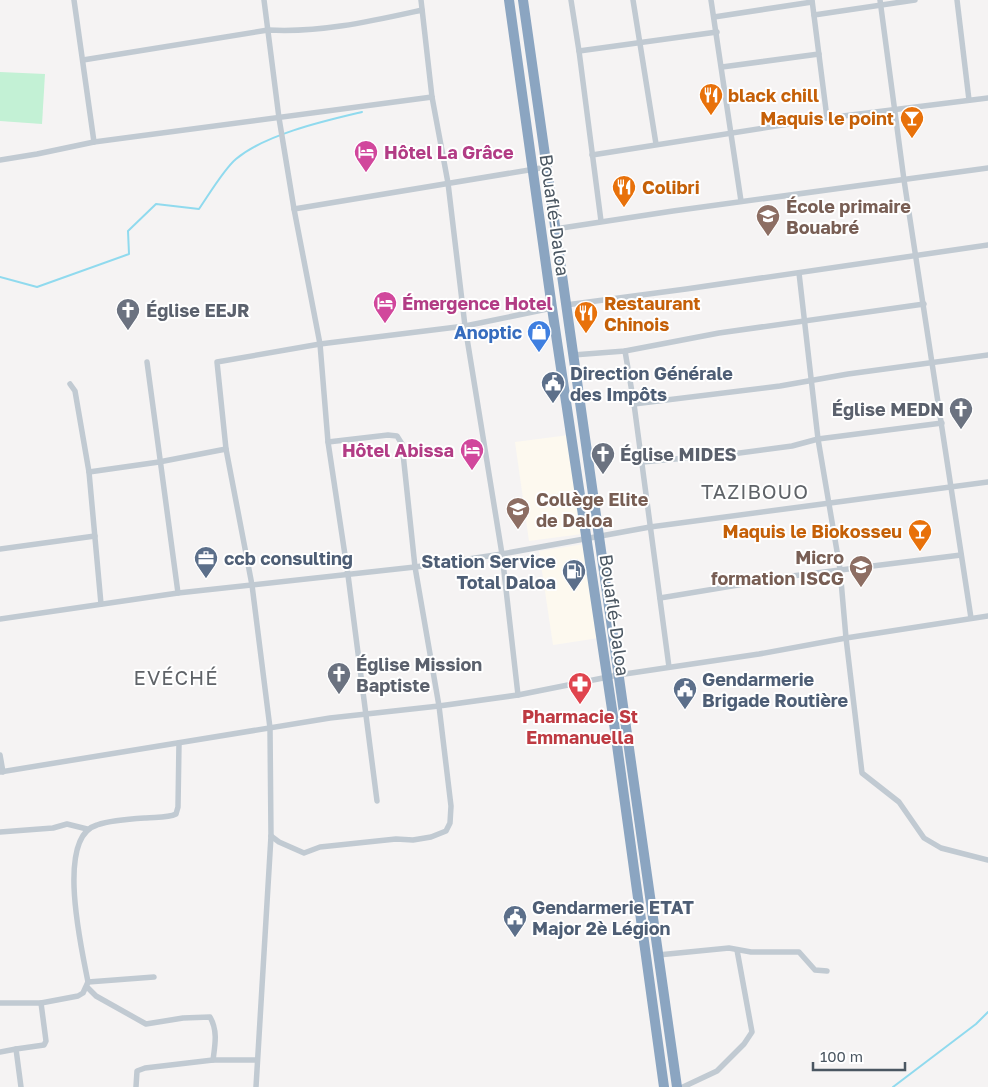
<svg xmlns="http://www.w3.org/2000/svg" width="988" height="1087" font-family="'Golos Text',sans-serif">
  <style>
    .commercial { fill: #fdf9ef }
    .green { fill: #c3f1d5 }
    .lines { fill: none; stroke-linecap: round; stroke-linejoin: round }
    .stream { stroke: #90daee; stroke-width: 2 }
    .street { stroke: #c1cad2; stroke-width: 5.5 }
    .highway { stroke: #8ba5c1; stroke-width: 10 }
    .labels { text-anchor: middle; dominant-baseline: central; stroke-width: 4; stroke-linejoin: round; paint-order: stroke }
    .food-label { font-size: 18px; font-weight: bold; fill: #c56008; stroke: #fff; text-anchor: start }
    .hotel-label { font-size: 18px; font-weight: bold; fill: #b23c85; stroke: #fff; text-anchor: start }
    .education-label { font-size: 18px; font-weight: bold; fill: #785e54; stroke: #fff; text-anchor: start }
    .street-label { font-size: 18px; fill: #4a5661; stroke: #fff }
    .worship-label { font-size: 18px; font-weight: bold; fill: #5b616d; stroke: #fff; text-anchor: start }
    .shop-label { font-size: 18px; font-weight: bold; fill: #366cbe; stroke: #fff; text-anchor: end }
    .service-label { font-size: 18px; font-weight: bold; fill: #4e5e75; stroke: #fff; text-anchor: start }
    .health-label { font-size: 18px; font-weight: bold; fill: #be3a42; stroke: #fff }
    .quarter-label { font-size: 20px; letter-spacing: 1px; fill: #5f6368; stroke: #fff }
  </style>
  <rect width="100%" height="100%" fill="#f5f3f3"/>
  <g class="commercial">
    <polygon points="569,435 582,534 529,541 515,442"/>
    <polygon points="585,544 599,638 553,645 539,551"/>
  </g>
  <polygon class="green" points="0,72 45,74 42,124 0,121"/>
  <g class="lines">
    <g class="stream">
      <path d="M0,277L37,287L129,254L128,231L156,204L199,209C208,196 224,169 236,159C266,134 324,121 362,112"/>
      <polyline points="893,1087 976,1024 988,1012"/>
    </g>
    <g class="street">
      <polyline points="74,0 94,142"/>
      <polyline points="264,0 279,118 294,209 320,344 328,442 348,575 377,801"/>
      <polyline points="421,0 432,97 448,183 465,326 502,554 518,695"/>
      <polyline points="571,0 579,51 601,221"/>
      <polyline points="633,0 656,144"/>
      <polyline points="711,0 741,201"/>
      <polyline points="812,0 827,118"/>
      <polyline points="880,0 904,180 971,618"/>
      <polyline points="957,0 969,100"/>
      <polyline points="814,15 915,0"/>
      <polyline points="714,17 812,2"/>
      <polyline points="579,51 717,32"/>
      <path d="M83,60L268,30C321,33 372,21 422,10"/>
      <polyline points="722,67 819,54"/>
      <polyline points="592,155 827,118 988,98"/>
      <polyline points="0,160 37,154 94,142 432,97"/>
      <polyline points="294,209 547,167"/>
      <polyline points="555,229 673,211 988,168"/>
      <polyline points="799,273 818,439 840,569 846,638 862,773 899,802 924,838 941,848 988,860"/>
      <polyline points="566,305 686,289 988,245"/>
      <polyline points="625,351 634,404 669,667"/>
      <polyline points="573,355 625,351 719,333 924,304"/>
      <polyline points="147,362 178,593"/>
      <polyline points="70,384 75,391 89,472 101,604"/>
      <polyline points="634,404 780,386 848,374 988,355"/>
      <polyline points="642,462 732,454 792,446 818,439 942,423"/>
      <polyline points="89,472 159,462 226,449"/>
      <polyline points="0,549 95,536"/>
      <polyline points="660,598 792,576 961,555"/>
      <polyline points="0,619 178,593 415,567 502,554 650,527 988,482"/>
      <polyline points="0,755 3,772"/>
      <polyline points="0,772 330,718 439,706 518,695 618,675 759,654 846,638 988,616"/>
      <polyline points="0,832 53,828 67,824 87,829"/>
      <polyline points="271,836 279,842 304,853 320,847 396,839 413,840 431,837 446,831 450,823 451,806 439,706 415,567 402,444 397,436 388,435 328,442"/>
      <polyline points="658,955 729,948 751,952 799,952 815,970 827,971"/>
      <polyline points="88,982 154,977"/>
      <path d="M87,987L96,996L146,1024L183,1018L210,1017C218,1031 215,1045 213,1060L145,1068L137,1071L136,1087"/>
      <path d="M0,1003H41L78,996L83,993L88,982C82,950 55,837 97,825C112,820 130,819 146,818C155,817 168,818 176,814L178,807L179,743"/>
      <polyline points="0,1052 16,1049"/>
      <polyline points="213,1060 257,1060"/>
      <polyline points="21,1087 16,1049 44,1045 46,1041 41,1003"/>
      <polyline points="256,1087 271,836 270,728 252,585 226,449 217,362 320,344 465,326 552,308"/>
      <polyline points="683,1087 717,1071 744,1044 752,1032 737,950"/>
    </g>
    <g class="highway">
      <polyline points="509,0 552,308 613,716 664,1087"/>
      <polyline points="523,0 677,1087"/>
    </g>
  </g>
  <defs>
    <g id="restaurant-pin" transform="scale(1.25)"><path d="M0 17L-7.5 6A9.5 9.5 0 1 1 7.5 6Z" fill="#e8710a" stroke="#fff"/><path d="M-5-6h1v4h1v-4h1v4h1v-4h1v5L-1.5 .5V6h-2V.5L-5-1ZM5-6V6H3V1.5H1.5Q1.5-4 5-6Z" fill="#fff"/></g>
    <g id="bar-pin" transform="scale(1.25)"><path d="M0 17L-7.5 6A9.5 9.5 0 1 1 7.5 6Z" fill="#e8710a" stroke="#fff"/><path d="M-6-5H6L.8 .8V4.5H3.5V6h-7V4.5H-.8V.8Z" fill="#fff"/></g>
    <g id="hotel-pin" transform="scale(1.25)"><path d="M0 17L-7.5 6A9.5 9.5 0 1 1 7.5 6Z" fill="#d1479c" stroke="#fff"/><path d="M-6-4.5h1.5V1H6V5H4.5V3h-9V5H-6ZM-4 0a1.8 1.8 0 1 1 3.6 0ZM.5 0V-2.5h3Q6-2.5 6 0Z" fill="#fff"/></g>
    <g id="school-pin" transform="scale(1.25)"><path d="M0 17L-7.5 6A9.5 9.5 0 1 1 7.5 6Z" fill="#8d6e63" stroke="#fff"/><path d="M0-5L7-2L0 1L-7-2ZM-4 1L0 2.5L4 1V4Q0 6-4 4Z" fill="#fff"/></g>
    <g id="church-pin" transform="scale(1.25)"><path d="M0 17L-7.5 6A9.5 9.5 0 1 1 7.5 6Z" fill="#6b7280" stroke="#fff"/><path d="M-1.2-6h2.4v3.5h3.3v2.4h-3.3V6h-2.4V-.1h-3.3v-2.4h3.3Z" fill="#fff"/></g>
    <g id="shop-pin" transform="scale(1.25)"><path d="M0 17L-7.5 6A9.5 9.5 0 1 1 7.5 6Z" fill="#3f7fe0" stroke="#fff"/><path d="M-5-2.5h2.3a2.7 3.5 0 0 1 5.4 0H5L5.5 6h-11ZM-1.5-2.5h3a1.5 2.3 0 0 0-3 0Z" fill="#fff"/></g>
    <g id="civic-pin" transform="scale(1.25)"><path d="M0 17L-7.5 6A9.5 9.5 0 1 1 7.5 6Z" fill="#5c6f8a" stroke="#fff"/><path d="M-.6-6.5H3V-4.5H.6V-3L4-1V1h2V6H-6V1h2V-1L-.6-3ZM-1.2 2.5V6h2.4V2.5Z" fill="#fff"/></g>
    <g id="office-pin" transform="scale(1.25)"><path d="M0 17L-7.5 6A9.5 9.5 0 1 1 7.5 6Z" fill="#5c6f8a" stroke="#fff"/><path d="M-6-3h4V-5.5h4V-3h4V5H-6ZM-1-4.5V-3h2v-1.5ZM-6 0V1H6V0Z" fill="#fff"/></g>
    <g id="fuel-pin" transform="scale(1.25)"><path d="M0 17L-7.5 6A9.5 9.5 0 1 1 7.5 6Z" fill="#5c6f8a" stroke="#fff"/><path d="M-5.5-6h7V0h2V4h1.3V-2.5L3-4.5l.8-.8L6-3V5H2.5V1h-1V6h-7ZM-4.2-4.7v3.2H.2V-4.7Z" fill="#fff"/></g>
    <g id="pharmacy-pin" transform="scale(1.25)"><path d="M0 17L-7.5 6A9.5 9.5 0 1 1 7.5 6Z" fill="#e0444e" stroke="#fff"/><path d="M-2-6h4v4h4v4h-4v4h-4v-4h-4v-4h4Z" fill="#fff"/></g>
  </defs>
  <g fill-rule="evenodd">
    <use href="#restaurant-pin" x="711" y="95"/>
    <use href="#bar-pin" x="912" y="118"/>
    <use href="#hotel-pin" x="366" y="152"/>
    <use href="#restaurant-pin" x="624" y="187"/>
    <use href="#school-pin" x="768" y="216"/>
    <use href="#hotel-pin" x="385" y="303"/>
    <use href="#church-pin" x="128" y="310"/>
    <use href="#restaurant-pin" x="586" y="313"/>
    <use href="#shop-pin" x="539" y="332"/>
    <use href="#civic-pin" x="553" y="383"/>
    <use href="#church-pin" x="961" y="409"/>
    <use href="#hotel-pin" x="472" y="450"/>
    <use href="#church-pin" x="603" y="454"/>
    <use href="#school-pin" x="518" y="509"/>
    <use href="#bar-pin" x="920" y="531"/>
    <use href="#office-pin" x="206" y="558"/>
    <use href="#school-pin" x="861" y="567"/>
    <use href="#fuel-pin" x="574" y="571"/>
    <use href="#church-pin" x="339" y="674"/>
    <use href="#pharmacy-pin" x="580" y="684"/>
    <use href="#civic-pin" x="685" y="689"/>
    <use href="#civic-pin" x="515" y="917"/>
  </g>
  <g class="labels">
    <g class="food-label">
      <text x="728" y="95">black chill</text>
      <text x="894" y="118" text-anchor="end">Maquis le point</text>
      <text x="642" y="187">Colibri</text>
      <text x="604" y="303">Restaurant<tspan x="604" dy="21">Chinois</tspan></text>
      <text x="902" y="531" text-anchor="end">Maquis le Biokosseu</text>
    </g>
    <g class="hotel-label">
      <text x="384" y="152">Hôtel La Grâce</text>
      <text x="402" y="303">Émergence Hotel</text>
      <text x="454" y="450" text-anchor="end">Hôtel Abissa</text>
    </g>
    <g class="education-label">
      <text x="786" y="206">École primaire<tspan x="786" dy="21">Bouabré</tspan></text>
      <text x="536" y="499">Collège Elite<tspan x="536" dy="21">de Daloa</tspan></text>
      <text x="844" y="557" text-anchor="end">Micro<tspan x="844" dy="21">formation ISCG</tspan></text>
    </g>
    <g class="street-label">
      <text transform="translate(555 215) rotate(82)">Bouaflé-Daloa</text>
      <text transform="translate(615 615) rotate(82)">Bouaflé-Daloa</text>
    </g>
    <g class="worship-label">
      <text x="146" y="310">Église EEJR</text>
      <text x="944" y="409" text-anchor="end">Église MEDN</text>
      <text x="620" y="454">Église MIDES</text>
      <text x="356" y="664">Église Mission<tspan x="356" dy="21">Baptiste</tspan></text>
    </g>
    <g class="shop-label">
      <text x="522" y="332">Anoptic</text>
    </g>
    <g class="service-label">
      <text x="570" y="373">Direction Générale<tspan x="570" dy="21">des Impôts</tspan></text>
      <text x="224" y="558">ccb consulting</text>
      <text x="556" y="561" text-anchor="end">Station Service<tspan x="556" dy="21">Total Daloa</tspan></text>
      <text x="702" y="679">Gendarmerie<tspan x="702" dy="21">Brigade Routière</tspan></text>
      <text x="532" y="907">Gendarmerie ETAT<tspan x="532" dy="21">Major 2è Légion</tspan></text>
    </g>
    <g class="health-label">
      <text x="580" y="716">Pharmacie St<tspan x="580" dy="21">Emmanuella</tspan></text>
    </g>
    <g class="quarter-label">
      <text x="755" y="491">TAZIBOUO</text>
      <text x="176" y="677">EVÉCHÉ</text>
    </g>
  </g>
  <path d="M813 1062v8h92v-8" fill="none" stroke="#4a5661" stroke-width="2.5"/>
  <text x="820" y="1062" font-size="15" fill="#4a5661" stroke="#ffffff" stroke-width="4" paint-order="stroke">100 m</text>
</svg>
